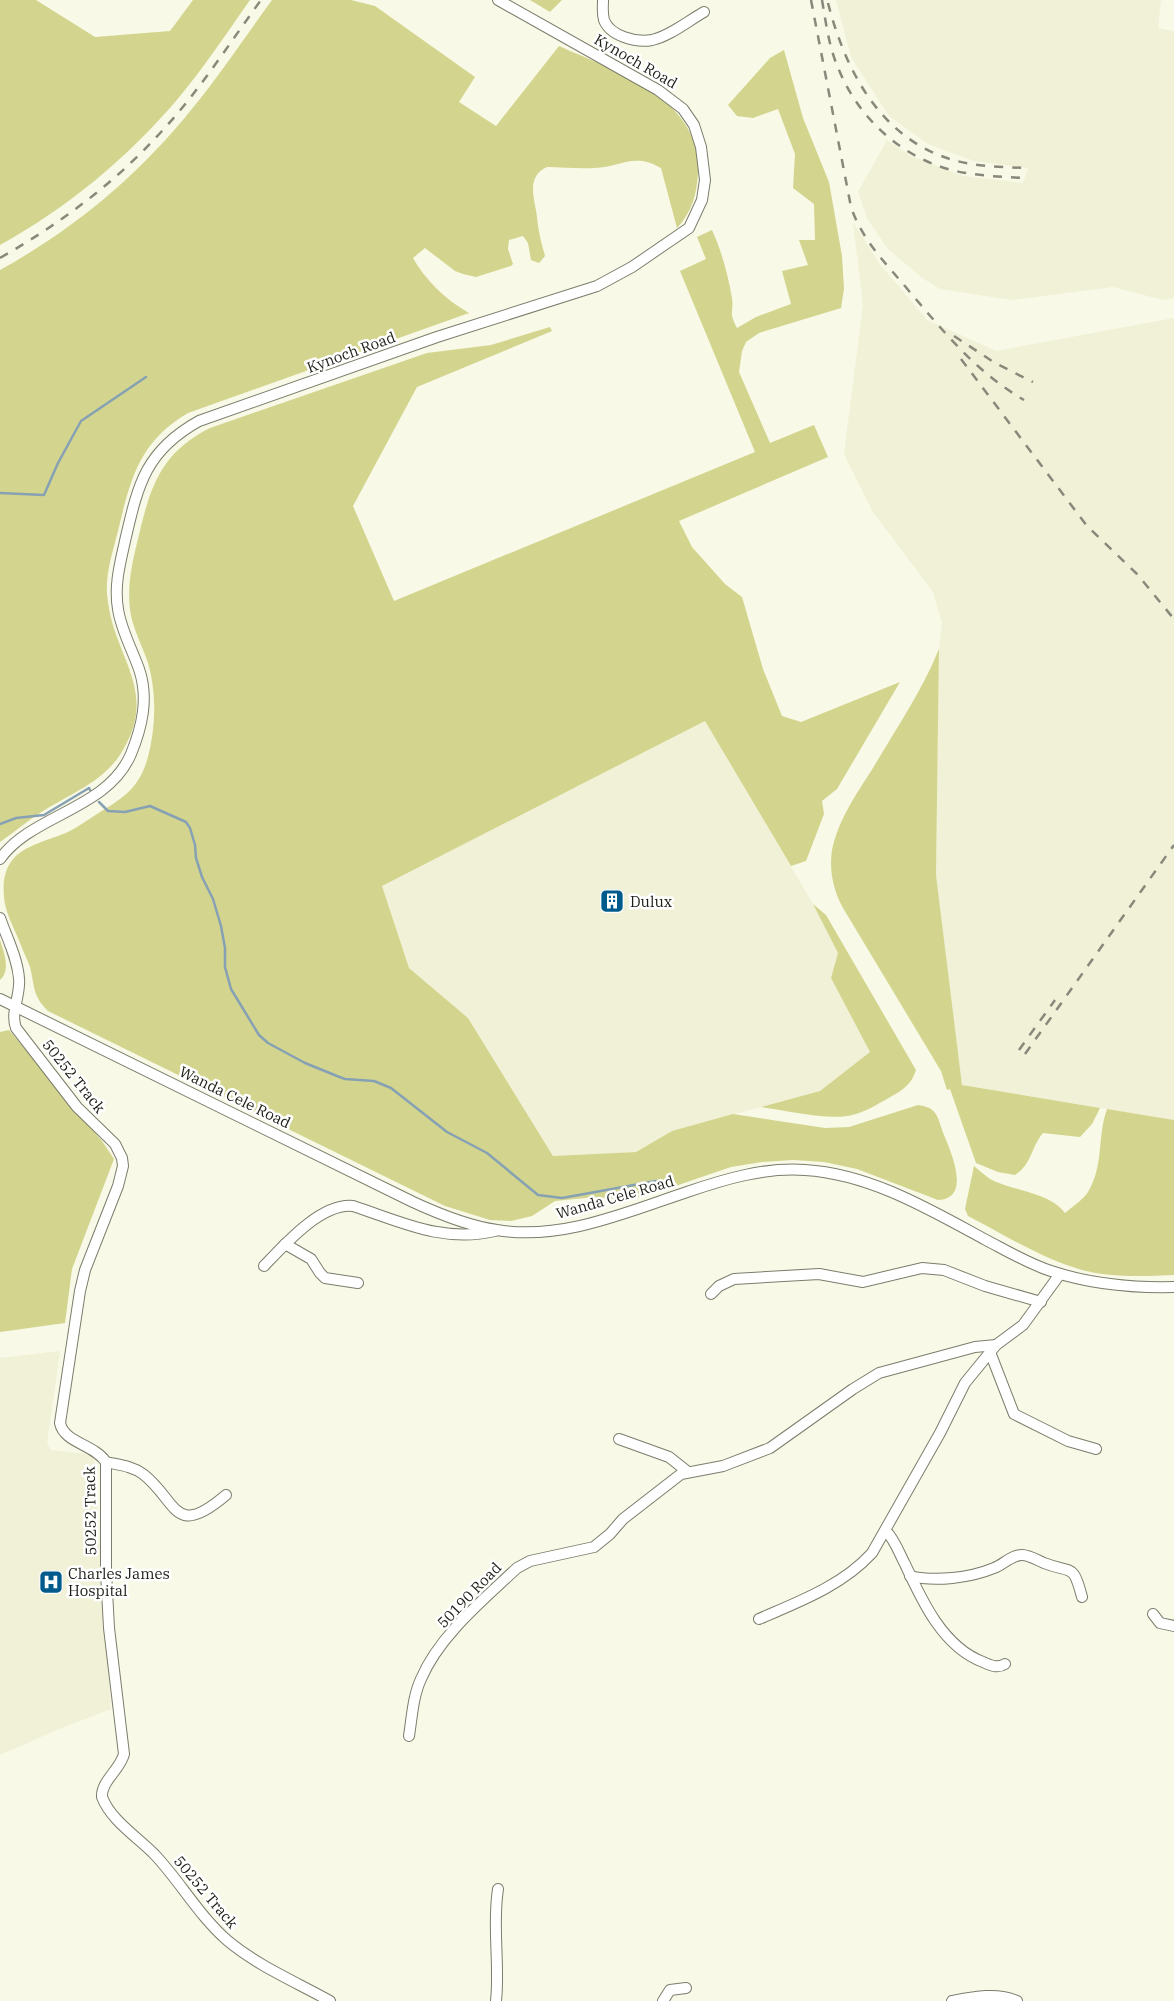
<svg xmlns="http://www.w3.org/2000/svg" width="1174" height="2001" font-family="'IBM Plex Serif',serif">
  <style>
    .built { fill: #f0f1d6 }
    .green { fill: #d3d58e }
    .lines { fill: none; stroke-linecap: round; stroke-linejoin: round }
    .stream { stroke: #87a1b4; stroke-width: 2.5 }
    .minor-casing { stroke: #7c7d6c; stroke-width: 12 }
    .minor { stroke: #fff; stroke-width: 10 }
    .rail { stroke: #88887b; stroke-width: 2.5; stroke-dasharray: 9 9; stroke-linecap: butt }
    .labels { text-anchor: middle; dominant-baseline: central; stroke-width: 5; stroke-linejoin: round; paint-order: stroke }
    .street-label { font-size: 15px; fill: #1e1e17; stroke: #fff }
    .poi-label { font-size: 15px; fill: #1e1e17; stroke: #fff; text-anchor: start }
  </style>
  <rect width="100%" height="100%" fill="#f8f9e6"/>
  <g class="built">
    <polygon points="836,0 1161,0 1158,28 1174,31 1174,298 1163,300 1113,287 1012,300 940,289 921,277 888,249 868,220 858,192 887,140 911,156 963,176 1023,183 1028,168 974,161 928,144 889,116 851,57"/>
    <polygon points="853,222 879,263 927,320 996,351 1174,318 1174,1120 962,1085 936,875 939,649 942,623 933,592 873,512 844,454 863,305"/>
    <polygon points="705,721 813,904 838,953 831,978 870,1052 820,1091 672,1131 636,1152 553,1156 468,1018 409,968 382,886"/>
    <polygon points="60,1351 47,1443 51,1450 94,1455 111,1709 59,1729 0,1755 0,1358"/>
  </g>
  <g class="green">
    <path d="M0,0H36L95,37L170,31L193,0H250C226,34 203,69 176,101C126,159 67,208 0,245Z"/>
    <path d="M272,0H351L375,6L475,77L459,102L496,126L559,46C614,71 701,97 698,172C697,194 692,212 677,228L661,168C633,152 621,167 594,168C578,169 562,167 547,167C525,177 535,199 537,217C538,230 541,242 545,256L539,263L531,260L528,243L523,236L509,240L508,249L513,264L511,266L476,277L463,274L455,271L425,248L413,258C426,281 446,300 469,313L188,413C137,443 130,482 117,535C111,558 104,579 108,602C115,658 158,691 123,750C105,782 69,794 40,813C26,822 13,833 0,842V270C74,229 138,176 191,110C220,75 245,37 272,0Z"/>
    <polygon points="530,0 562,0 550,12"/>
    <path d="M784,50L803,118L829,182L842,256L844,289L841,308L759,333L746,342L742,351L739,372L770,443L814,425L828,457L679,521L692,547L725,584L742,597L763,669L782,716L801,722L900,682L837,789L822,801L824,814L806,861L791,866L705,721L382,886L409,968L468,1018L553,1156L636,1152L672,1131L733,1114L825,1128L849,1127L918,1105C924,1106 931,1107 935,1113C939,1118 941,1128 944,1135C951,1152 972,1199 938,1200L857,1169L824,1162L793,1160L762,1162L731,1167L649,1195L623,1200L595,1197L555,1201L532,1216L511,1221L490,1220L445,1206L48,1011C32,995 35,987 30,967C27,959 23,951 20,943C14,928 5,912 4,897C0,847 36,846 68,832C78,827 87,820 97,814C123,798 139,789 148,757C156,726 157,691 147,660C141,643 133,629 130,610C127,586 132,563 138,539C150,488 160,453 210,428L427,353L491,345L550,327L552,331L417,387L353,506L394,601L755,452L680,271L706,259L697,237L712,230C722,252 728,275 732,298C734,313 728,311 737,328L756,317L791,304L782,271L808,265L799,240H815L814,204L793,188L795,154L778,109L753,118L737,116L728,105L770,58Z"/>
    <path d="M939,649L936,875L962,1085L1100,1108L1092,1124L1080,1137L1043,1133C1031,1147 1032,1164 1015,1175L998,1172L976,1163L950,1089L947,1090L941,1071L843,908C833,890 829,870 832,850C838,820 857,793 873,768C896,729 922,691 939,649Z"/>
    <path d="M813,904L826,915L916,1070C911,1086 901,1091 887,1099C876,1105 865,1112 852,1115C832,1121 784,1110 761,1107L820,1091L870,1052L831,978L838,953Z"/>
    <path d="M0,940C4,952 11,971 0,980Z"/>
    <polygon points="9,1030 102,1141 114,1159 72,1269 65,1323 0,1332 0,1032"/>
    <path d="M1107,1109L1174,1120V1275C1144,1276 1112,1278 1082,1270C1042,1259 1005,1235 968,1216L965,1209L974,1166C979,1170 984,1175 990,1179C1012,1191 1050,1192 1065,1213C1072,1207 1083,1200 1088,1192C1104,1166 1097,1137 1107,1109Z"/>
  </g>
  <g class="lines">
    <g class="stream">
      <polyline points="0,493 44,495 58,463 81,421 146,377"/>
      <polyline points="99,802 108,811 125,812 150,806 186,822 190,828 195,845 196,858 202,877 213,899 221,926 225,948 225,967 231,989 259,1035 268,1043 305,1063 337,1076 345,1079 374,1081 391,1088 447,1132 487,1153 538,1195 562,1198 656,1181"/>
      <polyline points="0,824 16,818 44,815 89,788 90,790"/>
    </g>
    <g class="minor-casing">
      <g id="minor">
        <path d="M603,0C603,7 602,13 604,20C610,36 636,43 652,40C670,36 688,21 704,12"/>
        <path d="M0,859C32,814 107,810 131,754C142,727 149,698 139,669C132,649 121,630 118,609C114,585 120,564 125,541C138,485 145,451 199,421L437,337L597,286L632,267L689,228L702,200L705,180L701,147L694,125L683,109L658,90L498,0"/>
        <path d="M0,918C7,938 17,957 19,978C21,994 10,1013 16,1028L77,1107L115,1144L122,1158L123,1166L118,1186L85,1270L80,1291L60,1423C64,1443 94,1444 106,1462V1572L109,1628L124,1754C120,1770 101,1781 102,1797C111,1821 139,1838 156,1856C181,1883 200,1917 228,1941C258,1966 296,1982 330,2001"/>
        <path d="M0,999L413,1202C439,1214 468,1226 497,1230C561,1241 627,1212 687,1192C725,1179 765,1167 805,1170C870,1174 929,1209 986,1240C1007,1251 1029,1264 1051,1271C1090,1284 1133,1288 1174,1287"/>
        <polyline points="285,1244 311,1259 320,1273 325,1278 358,1283"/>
        <path d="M264,1266C285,1244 321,1203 353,1206C402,1222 442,1243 495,1231"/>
        <polyline points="711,1294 719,1286 734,1279 819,1274 863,1282 922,1268 944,1270 985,1286 1041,1302"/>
        <polyline points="990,1352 1014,1414 1068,1441 1096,1449"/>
        <polyline points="619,1439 669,1457 688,1472"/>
        <path d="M106,1462C119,1465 132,1466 143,1474C178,1501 173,1540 226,1495"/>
        <path d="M886,1531C895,1540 899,1553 905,1564C922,1601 943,1647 983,1662C990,1665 997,1669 1005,1664"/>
        <path d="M910,1576C935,1582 970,1578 994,1568C1003,1565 1011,1555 1022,1555C1029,1555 1037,1560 1044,1563C1072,1574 1073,1562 1082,1597"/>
        <polyline points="1153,1614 1160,1623 1174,1626"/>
        <path d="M759,1619C798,1602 842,1586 872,1553L940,1433L965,1383L996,1345L1023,1325L1060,1274"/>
        <path d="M409,1736C412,1717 413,1696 421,1679C439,1636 483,1600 517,1568L530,1561L594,1547L610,1534L623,1519L681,1474L723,1466L770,1448L853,1389L879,1373L975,1347L996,1345"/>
        <path d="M496,2001C500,1964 492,1926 498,1889"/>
        <polyline points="663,2001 670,1990 686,1988"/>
        <path d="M952,2001C973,1997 997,1992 1017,2001"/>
      </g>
    </g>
    <use href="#minor" class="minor"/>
    <g class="rail">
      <path d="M811,0L851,207C863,242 886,263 909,291C944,332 976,372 1024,400"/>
      <path d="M822,0C826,23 829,48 839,70C861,123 909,164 966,173C985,176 1004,177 1023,178"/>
      <path d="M828,3C847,77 887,150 971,164C988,167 1007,167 1024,168"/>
      <path d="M0,258C61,223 115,183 162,131C199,91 229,44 261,0"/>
      <polyline points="954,336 995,363 1033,382"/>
      <polyline points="961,359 1087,526 1137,574 1174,619"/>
      <polyline points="1019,1050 1055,1000"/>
      <polyline points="1025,1054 1174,845"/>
    </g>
  </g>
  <defs>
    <g id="building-square" transform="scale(1.25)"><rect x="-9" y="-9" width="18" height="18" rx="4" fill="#005b8c" stroke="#fff"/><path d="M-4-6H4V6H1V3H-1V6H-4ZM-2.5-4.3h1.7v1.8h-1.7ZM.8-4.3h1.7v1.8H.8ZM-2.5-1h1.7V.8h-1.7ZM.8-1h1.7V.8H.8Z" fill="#fff"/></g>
    <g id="hospital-square" transform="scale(1.25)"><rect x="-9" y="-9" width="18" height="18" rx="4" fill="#005b8c" stroke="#fff"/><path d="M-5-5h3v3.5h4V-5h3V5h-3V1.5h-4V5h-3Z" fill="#fff"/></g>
  </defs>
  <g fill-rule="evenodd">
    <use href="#building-square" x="612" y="901"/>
    <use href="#hospital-square" x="51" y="1582"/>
  </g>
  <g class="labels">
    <g class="street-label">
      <text transform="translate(636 61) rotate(30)">Kynoch Road</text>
      <text transform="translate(351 352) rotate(-20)">Kynoch Road</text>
      <text transform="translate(74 1076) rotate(51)">50252 Track</text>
      <text transform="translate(235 1097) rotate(26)">Wanda Cele Road</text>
      <text transform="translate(615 1197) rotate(-16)">Wanda Cele Road</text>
      <text transform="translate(90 1511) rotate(-91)">50252 Track</text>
      <text transform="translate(469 1595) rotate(-46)">50190 Road</text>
      <text transform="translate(206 1892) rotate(50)">50252 Track</text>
    </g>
    <g class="poi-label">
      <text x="630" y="901">Dulux</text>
      <text x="68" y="1573">Charles James<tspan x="68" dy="17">Hospital</tspan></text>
    </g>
  </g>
</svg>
